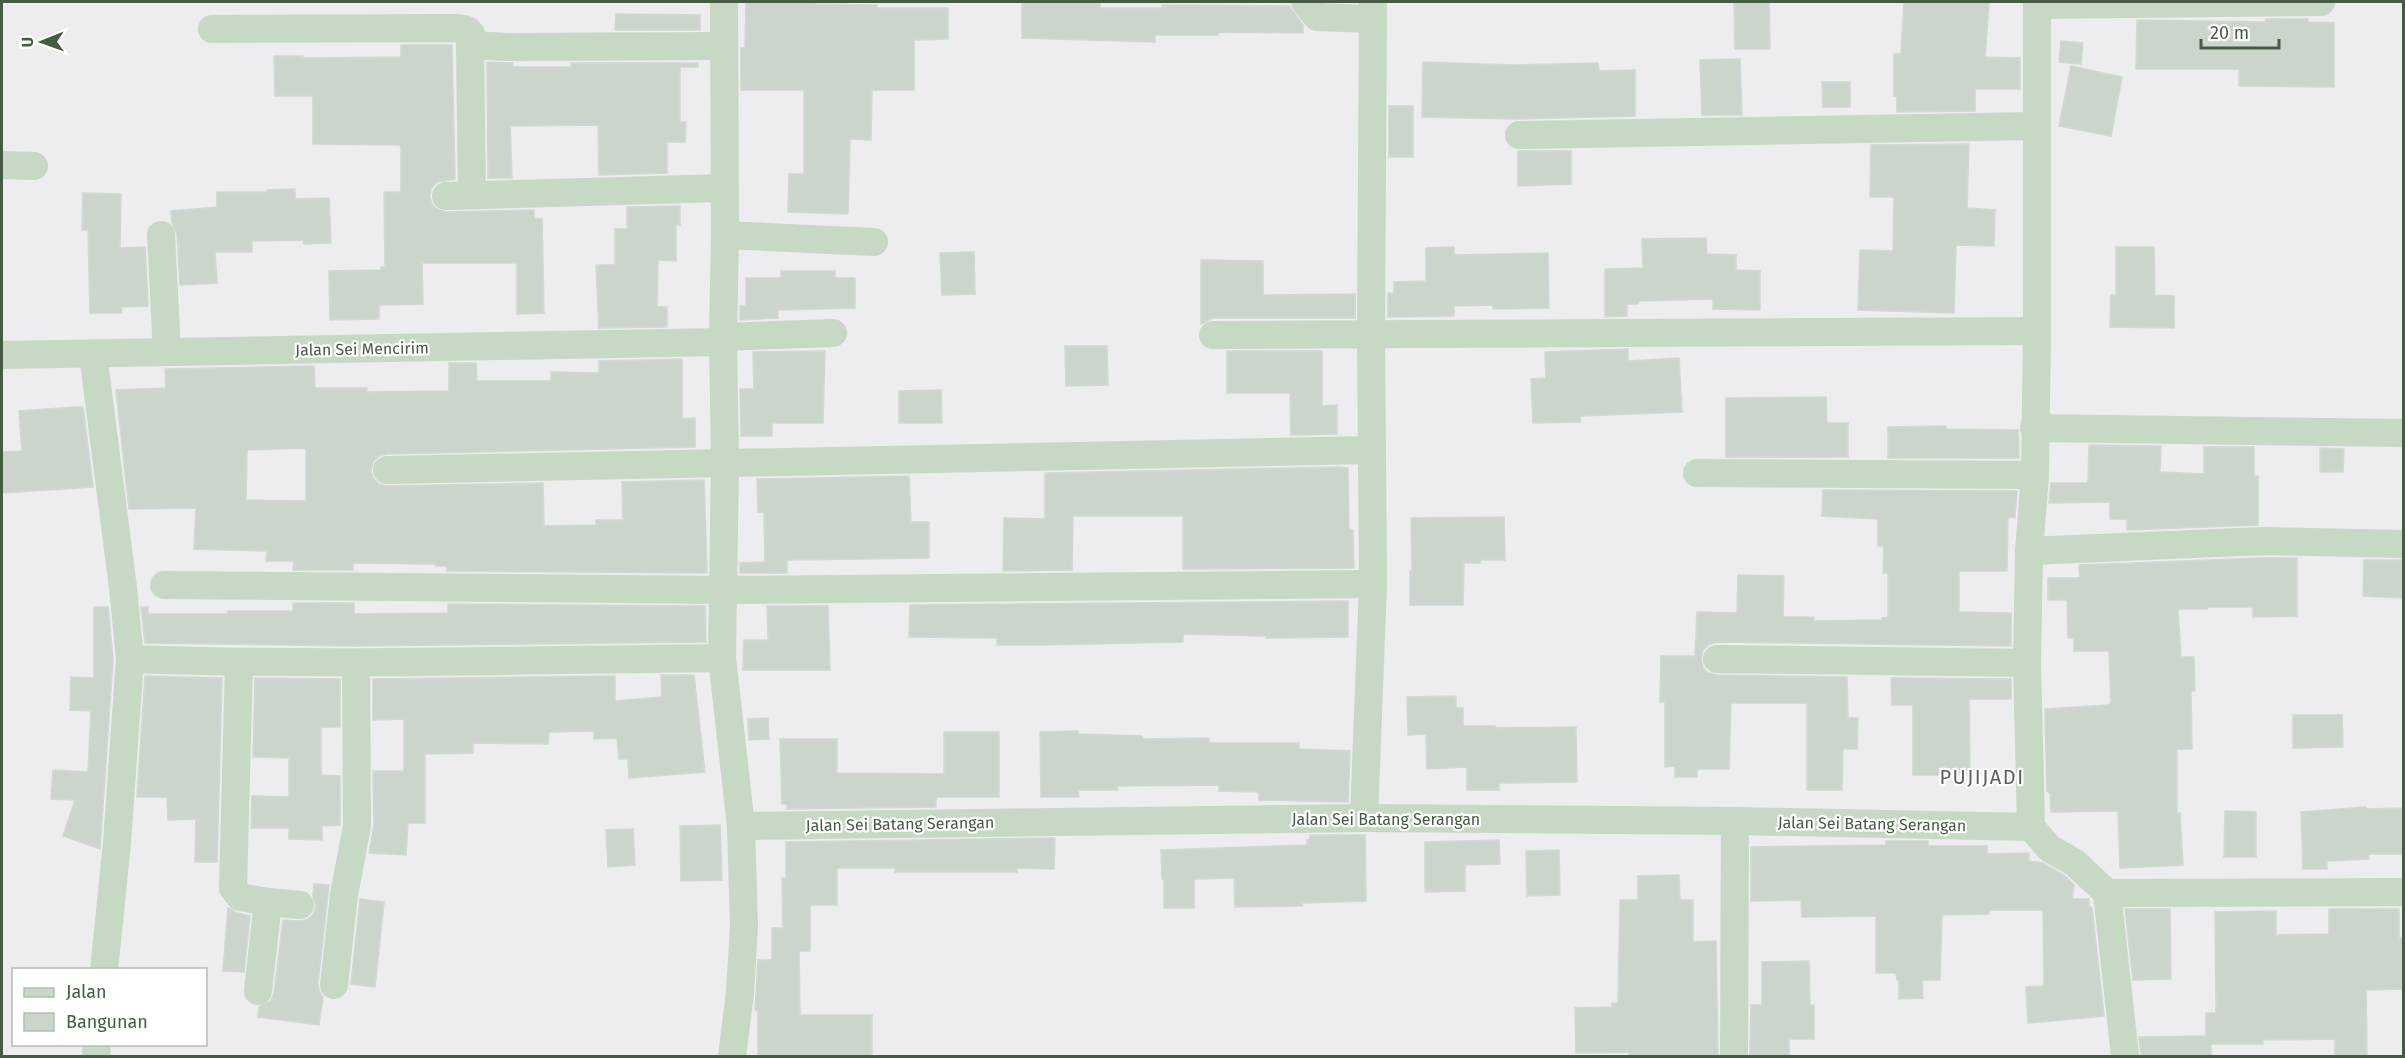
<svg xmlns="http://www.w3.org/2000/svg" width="2405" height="1058" font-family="'Fira Sans',sans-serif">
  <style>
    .building { fill: #ccd5cc; stroke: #d0d9d1; stroke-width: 1.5; fill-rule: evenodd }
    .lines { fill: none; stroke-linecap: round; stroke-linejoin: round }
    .minor { stroke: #c7d8c4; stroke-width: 28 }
    .labels { text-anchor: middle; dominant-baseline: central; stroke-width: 4.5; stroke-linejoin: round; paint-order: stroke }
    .street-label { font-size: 16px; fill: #465b43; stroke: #fff }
    .quarter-label { font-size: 20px; letter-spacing: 1.5px; fill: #596259; stroke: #fff }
  </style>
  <rect width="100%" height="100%" fill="#edecef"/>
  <g class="building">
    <polygon points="746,2 816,2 816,4 877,5 877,8 948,8 948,39 914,40 914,90 872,90 871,140 850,139 848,214 788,212 789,174 804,174 804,90 741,90 741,48 745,48"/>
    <polygon points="1734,2 1769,2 1770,49 1735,49"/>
    <polygon points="1904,2 1989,2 1985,57 2020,58 2020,89 1975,89 1975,111 1897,112 1897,96 1894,96 1894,54 1901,54"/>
    <polygon points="1022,3 1100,3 1100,8 1162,8 1162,5 1289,6 1303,25 1303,33 1218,32 1218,35 1155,35 1155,42 1022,38"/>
    <polygon points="616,14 700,15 700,30 615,30"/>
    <polygon points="2266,19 2308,19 2308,22 2334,23 2334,87 2239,86 2239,69 2136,69 2137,20 2266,22"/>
    <polygon points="2061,41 2083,43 2081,64 2059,62"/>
    <polygon points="401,45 452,45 455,179 437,182 431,189 430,197 432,204 438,210 446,212 534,210 534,219 542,218 544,313 517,314 517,263 422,263 423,304 379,305 379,319 330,320 329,271 381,270 381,267 385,267 384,192 401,192 401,149 400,145 313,144 313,96 275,96 274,56 303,56 303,58 401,57"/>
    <polygon points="1740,59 1742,115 1702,115 1700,60"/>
    <polygon points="487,62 513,63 513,67 571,67 571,63 698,63 698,67 680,67 680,122 686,122 685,142 667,142 667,173 599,175 598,125 510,126 512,178 488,178"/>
    <polygon points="1423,62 1512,65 1598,63 1599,71 1635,70 1635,116 1518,119 1422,117"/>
    <polygon points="2071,66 2122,77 2111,136 2059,126"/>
    <polygon points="1822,82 1850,82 1850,107 1823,107"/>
    <rect x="1389" y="106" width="24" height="51"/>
    <polygon points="1969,144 1967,208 1995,210 1994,246 1956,245 1954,313 1858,310 1860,250 1893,251 1894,197 1870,197 1871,145"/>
    <polygon points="1518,151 1571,151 1571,184 1518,186"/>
    <polygon points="295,189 295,199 329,198 331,243 304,244 303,240 252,241 252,252 215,252 217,283 180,285 177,234 172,223 171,211 217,207 217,192 267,192 267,190"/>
    <polygon points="83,193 121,194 120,248 145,247 148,306 121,307 122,313 90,313 88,230 82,230"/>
    <polygon points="680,206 680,225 676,225 676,261 658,260 657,307 667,307 667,327 599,328 596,265 615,265 615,229 627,229 627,207"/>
    <polygon points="1706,238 1707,254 1736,255 1736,270 1760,271 1760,310 1713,309 1713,299 1638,301 1638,304 1627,304 1627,316 1605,317 1605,269 1643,268 1642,239"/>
    <polygon points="1454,247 1454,255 1548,253 1549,308 1493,309 1493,305 1454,306 1454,316 1388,317 1388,293 1394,293 1394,282 1426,281 1426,248"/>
    <polygon points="2116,247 2154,247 2155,295 2174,296 2174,328 2110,327 2111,295 2116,295"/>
    <polygon points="974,252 975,294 942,295 940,253"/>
    <polygon points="1201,260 1263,261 1263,295 1355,294 1355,318 1213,318 1201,324"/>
    <polygon points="781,271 835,271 835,278 855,278 855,308 778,310 778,318 740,320 740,306 746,306 746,278 781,278"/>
    <polygon points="1065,346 1107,346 1108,385 1066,386"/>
    <polygon points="1628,349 1628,361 1679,358 1682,412 1580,416 1580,422 1533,423 1531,379 1546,378 1545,352"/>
    <polygon points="825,351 823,423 772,423 772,436 741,436 740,389 754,389 753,352"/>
    <polygon points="1227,351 1322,351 1322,406 1337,405 1337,434 1291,435 1290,393 1227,393"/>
    <path d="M682,359V419L695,418V447L387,454L379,456L373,462L371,471L373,478L379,484L387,486L543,483L544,526L596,525V520H623L622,482L704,480L707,573L447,571V566H436V564L353,563V570H293L294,561H266L267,551L194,549L196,508L129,509L116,390L166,388L165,369L314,366L315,388H367V392L449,391V363H476L477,381H551V372L599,373V361ZM306,448V501L246,500L247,450Z"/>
    <polygon points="941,390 942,423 899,423 899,391"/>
    <polygon points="1826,397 1827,423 1848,423 1848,457 1726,457 1726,398"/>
    <polygon points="76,407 83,407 93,487 2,493 2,452 22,451 19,411"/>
    <polygon points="1946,426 1946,429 2018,430 2019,458 1888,458 1888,427"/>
    <polygon points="2089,445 2161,446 2160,472 2204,474 2204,447 2254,447 2254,476 2258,476 2258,525 2127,530 2127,519 2110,519 2110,502 2049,503 2051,483 2088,483"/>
    <polygon points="2320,448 2344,449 2343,472 2320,472"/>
    <polygon points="1338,467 1348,468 1349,530 1353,530 1354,568 1183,569 1183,516 1073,516 1072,570 1003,571 1004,518 1045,519 1045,473"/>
    <polygon points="909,476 911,522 929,522 929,558 787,560 787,573 740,573 740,563 765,562 764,512 758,512 757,479"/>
    <polygon points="1823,490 2017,491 2015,518 2008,517 2007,571 1959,571 1959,612 2011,613 2011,646 1717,642 1709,644 1703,650 1701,659 1703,668 1708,673 1716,675 1847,677 1848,718 1858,718 1857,749 1843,749 1842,790 1807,790 1807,703 1731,703 1729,769 1697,769 1697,777 1675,777 1675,766 1665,767 1665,702 1660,702 1661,656 1695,656 1697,612 1737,613 1738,575 1784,576 1783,617 1814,617 1814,621 1882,620 1882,618 1888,617 1888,573 1883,573 1884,546 1878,546 1878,519 1822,516"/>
    <polygon points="1504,517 1505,560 1480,560 1480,563 1464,563 1463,605 1410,605 1410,571 1412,571 1411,518"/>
    <polygon points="2262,558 2297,558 2297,616 2253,617 2253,607 2207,607 2207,609 2178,609 2181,657 2194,657 2195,691 2191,691 2192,749 2177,749 2177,813 2180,813 2183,865 2120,868 2118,811 2051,812 2050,793 2047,791 2045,709 2108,705 2111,703 2109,651 2074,651 2074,638 2068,638 2067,600 2048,600 2048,578 2080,578 2079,565"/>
    <polygon points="2364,560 2403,560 2403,598 2363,596"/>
    <polygon points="1348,601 1348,637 1266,638 1266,636 1183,634 1183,642 1039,645 997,645 997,638 909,637 910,605"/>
    <polygon points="293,603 354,603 354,614 448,613 448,604 705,606 706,642 352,646 145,643 141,607 148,607 148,614 228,614 228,611 293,611"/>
    <polygon points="767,606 828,606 830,670 743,670 744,640 768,640"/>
    <polygon points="94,607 108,607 113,659 100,849 63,836 75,800 51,799 53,770 88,772 91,711 70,710 71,677 94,678"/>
    <polygon points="661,675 694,675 705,772 629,778 628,759 619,759 617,738 594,739 594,731 549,732 548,744 473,743 473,753 425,754 425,823 408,823 406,855 369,853 374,826 373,771 404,771 404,719 373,720 373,679 615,676 615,701 662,697"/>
    <polygon points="145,676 222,678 217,862 195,862 196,819 168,820 167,797 137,797"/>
    <polygon points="255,678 340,679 340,727 321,727 321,775 340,776 340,825 322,826 322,840 289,839 289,828 251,828 252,796 289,797 289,758 253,757"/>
    <polygon points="1891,678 2011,679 2011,699 1969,699 1970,775 1913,775 1913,705 1892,705"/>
    <polygon points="1456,696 1456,708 1463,708 1463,726 1495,726 1495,728 1576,727 1577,782 1499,783 1499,790 1467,790 1467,767 1427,769 1426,734 1408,735 1407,697"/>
    <polygon points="2293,715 2342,715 2343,747 2293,748"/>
    <polygon points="768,718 769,739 749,740 748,719"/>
    <polygon points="1078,731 1078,734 1142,736 1142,739 1209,738 1209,743 1299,743 1299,749 1350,751 1348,802 1259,800 1259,792 1219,791 1219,785 1117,786 1118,790 1078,790 1079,797 1041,797 1040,732"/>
    <polygon points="944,732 999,732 999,797 936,797 936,807 787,809 787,804 782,804 780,739 837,739 837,773 944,774"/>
    <polygon points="2366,807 2367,809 2403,808 2403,854 2368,854 2369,859 2327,861 2327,869 2303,869 2301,812"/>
    <polygon points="2225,811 2256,812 2256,857 2224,857"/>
    <polygon points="720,825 722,880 681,881 680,826"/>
    <polygon points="633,829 635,865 608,867 606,830"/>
    <polygon points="1310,835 1365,835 1366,901 1302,903 1302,906 1235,907 1234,878 1194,879 1194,908 1164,908 1164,879 1162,879 1161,850 1307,845 1307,840 1310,840"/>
    <polygon points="1055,838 1054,869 1017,868 1017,872 895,872 895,868 837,868 837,905 810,905 810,951 799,951 800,1015 872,1015 872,1056 758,1056 758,1010 755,1010 758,960 772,960 772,928 783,928 782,878 786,878 786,842"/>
    <polygon points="1499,840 1500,864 1465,865 1465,891 1425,892 1425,842"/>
    <polygon points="1886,841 1928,841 1928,846 1987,846 1987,854 2029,853 2029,861 2043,863 2065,876 2074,885 2072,899 2089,899 2089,907 2092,907 2104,1016 2028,1023 2026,987 2044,986 2043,910 1989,910 1989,914 1942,915 1940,980 1922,980 1923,998 1899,999 1899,980 1897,980 1896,973 1876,973 1876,916 1802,917 1801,900 1751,901 1751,847 1886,845"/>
    <polygon points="1559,850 1560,895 1527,896 1526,851"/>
    <polygon points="1679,875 1680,900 1693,900 1693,942 1716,941 1718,1056 1629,1056 1629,1052 1576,1053 1575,1008 1612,1007 1612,1003 1618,1003 1620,900 1638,900 1638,876"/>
    <polygon points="314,884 329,885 318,983 319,991 323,997 319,1025 258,1017 259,1007 271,1001 274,993 283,920 299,921 306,920 313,915 316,906 313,896"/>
    <polygon points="360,899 384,902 375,987 351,984"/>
    <polygon points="228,908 237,913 250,916 244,972 223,971"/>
    <polygon points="2125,909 2170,909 2171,979 2133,980"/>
    <polygon points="2329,909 2399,909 2399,938 2403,938 2403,989 2366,990 2367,1056 2335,1056 2335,1039 2263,1040 2263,1044 2211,1044 2211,1056 2141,1056 2139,1037 2206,1036 2206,1013 2216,1013 2215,912 2276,911 2276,935 2329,934"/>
    <polygon points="1809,961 1810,1005 1814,1005 1814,1039 1789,1039 1789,1056 1750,1056 1751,1005 1762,1005 1762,962"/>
  </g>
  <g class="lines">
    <g class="minor">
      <polyline points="724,2 725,235 723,337 725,462 722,658 741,826 744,926 740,993 732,1056"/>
      <polyline points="1305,2 1317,17 1372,19"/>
      <polyline points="2037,2 2037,331 2035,475 2029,551 2027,663 2031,827 2049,848 2075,863 2107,893 2404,892"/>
      <polyline points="2037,5 2321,2"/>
      <polyline points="212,29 458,28 467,30 471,34 470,45 508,47 724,46"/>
      <polyline points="470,45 472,195"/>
      <polyline points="1519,135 2036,126"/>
      <polyline points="2,165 34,166"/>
      <polyline points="446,196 723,188"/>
      <polyline points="161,235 167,352"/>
      <polyline points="725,235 874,242"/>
      <polyline points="1213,335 2037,331"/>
      <polyline points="723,337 833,333"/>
      <polyline points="93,354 123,588 130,659 117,843 104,970"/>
      <polyline points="2,355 723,342"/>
      <polyline points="2034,428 2404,433"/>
      <polyline points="387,470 1372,450"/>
      <polyline points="1697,473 2035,475"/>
      <polyline points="2029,551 2262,541 2404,544"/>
      <polyline points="164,585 724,590 1373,584"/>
      <path d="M130,659C327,666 525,660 722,658"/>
      <polyline points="1717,659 2027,663"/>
      <polyline points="239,663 233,888 240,897 268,902 258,991"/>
      <polyline points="1364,818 1373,584 1371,334 1373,2"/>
      <polyline points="741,826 1364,818 1735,821 2031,827"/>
      <polyline points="2107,893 2125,1056"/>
      <polyline points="268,902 300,905"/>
      <polyline points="334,985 344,895 357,826 356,663"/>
      <polyline points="96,1056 97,1044"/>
      <polyline points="1734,1056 1735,821"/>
    </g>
  </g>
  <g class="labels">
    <g class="street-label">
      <text transform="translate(362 349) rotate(-1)">Jalan Sei Mencirim</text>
      <text x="1386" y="819">Jalan Sei Batang Serangan</text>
      <text transform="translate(900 824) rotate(-1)">Jalan Sei Batang Serangan</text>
      <text transform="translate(1872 824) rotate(1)">Jalan Sei Batang Serangan</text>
    </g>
    <g class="quarter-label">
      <text x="1982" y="777">PUJIJADI</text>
    </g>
  </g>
  <rect width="2405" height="1058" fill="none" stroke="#465b43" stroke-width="6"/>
  <rect x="12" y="968" width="195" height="78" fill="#ffffff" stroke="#b5bdb4" stroke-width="1.5"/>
  <rect x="24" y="988" width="30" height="9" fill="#c7d8c4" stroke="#b5bdb4" stroke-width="1.5"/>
  <text x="66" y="998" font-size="18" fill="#465b43">Jalan</text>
  <rect x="24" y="1013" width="30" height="18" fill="#ccd5cc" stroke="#b5bdb4" stroke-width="1.5"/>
  <text x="66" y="1028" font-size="18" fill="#465b43">Bangunan</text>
  <g transform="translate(42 42) rotate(269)" stroke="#ffffff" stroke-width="4.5" paint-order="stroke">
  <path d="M0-4.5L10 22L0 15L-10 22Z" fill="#465b43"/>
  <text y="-9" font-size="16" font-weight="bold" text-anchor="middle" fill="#465b43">U</text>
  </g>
  <path d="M2201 39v9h78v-9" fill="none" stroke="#465b43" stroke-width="3"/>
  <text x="2210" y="39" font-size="18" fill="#465b43" stroke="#ffffff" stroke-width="4.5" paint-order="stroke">20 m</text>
</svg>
